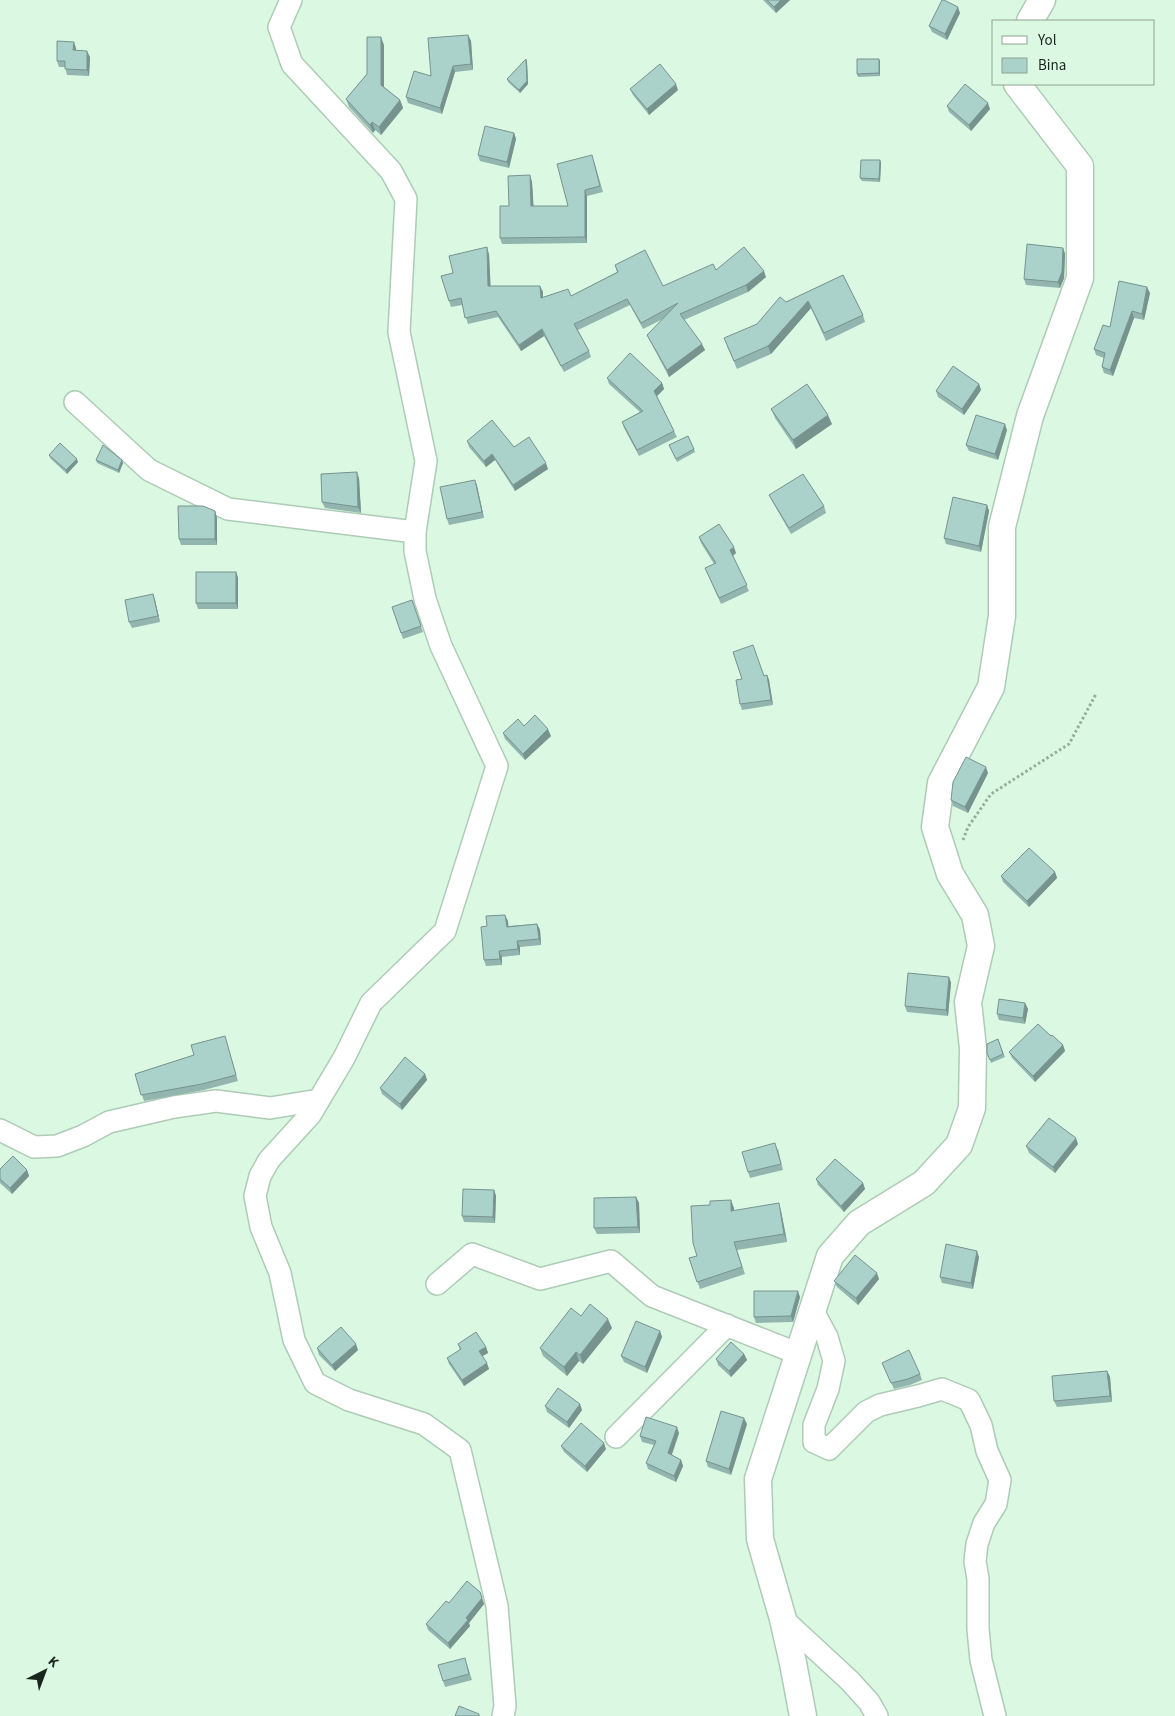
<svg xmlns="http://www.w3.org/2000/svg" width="1175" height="1716" font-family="'Source Sans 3',sans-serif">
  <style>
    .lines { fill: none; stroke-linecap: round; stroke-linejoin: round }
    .minor-casing { stroke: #aecbb6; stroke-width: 24 }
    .tertiary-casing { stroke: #aecbb6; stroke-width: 29 }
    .path { stroke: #96ad9b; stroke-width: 3; stroke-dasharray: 2.5 2.5; stroke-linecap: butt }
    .minor { stroke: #fff; stroke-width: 21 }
    .tertiary { stroke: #fff; stroke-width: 26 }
    .wall { fill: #92b5af }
    .shaded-wall { fill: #77938e }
    .building { fill: #aad2cb; stroke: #77938e }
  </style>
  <rect width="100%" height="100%" fill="#dbf9e2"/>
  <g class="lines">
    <g class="minor-casing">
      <g id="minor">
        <polyline points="291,0 279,27 292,64 391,171 406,199 399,332 426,461 415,532 415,551 425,599 441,646 497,766 445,931 371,1003 344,1058 310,1115 269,1160 260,1176 255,1196 261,1227 280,1273 294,1340 315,1383 349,1400 424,1424 460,1450 497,1606 505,1706 503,1716"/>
        <polyline points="75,402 149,470 228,509 415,532"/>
        <polyline points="0,1130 34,1147 57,1146 83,1136 109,1122 174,1107 216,1101 270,1108 319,1100"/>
        <polyline points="437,1284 472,1254 540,1279 611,1261 652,1296 799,1354"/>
        <polyline points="813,1311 827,1337 834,1361 828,1389 814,1425 814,1442 829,1449 866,1412 880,1405 918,1396 942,1389 969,1400 981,1425 987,1451 1000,1480 996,1504 984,1523 977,1544 975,1561 978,1579 978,1629 981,1660 995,1716"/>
        <polyline points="616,1437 727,1325"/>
        <polyline points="783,1619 850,1681 869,1702 877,1716"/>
      </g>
    </g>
    <g class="tertiary-casing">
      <g id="tertiary">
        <polyline points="1030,21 1042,0"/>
        <polyline points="803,1716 793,1663 783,1619 760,1539 758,1479 830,1256 859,1223 924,1183 959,1145 972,1108 973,1048 968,1002 981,946 975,915 950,874 935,827 941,783 991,687 1002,616 1002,527 1030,416 1080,278 1080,166 1017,84"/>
      </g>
    </g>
    <polyline class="path" points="963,840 968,827 991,794 1069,744 1096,694"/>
    <use href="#minor" class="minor"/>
    <use href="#tertiary" class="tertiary"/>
  </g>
  <g class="wall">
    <polygon points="763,0 790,0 776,13"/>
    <polygon points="960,13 947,40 932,32 929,26"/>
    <polygon points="468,35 471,41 473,70 455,72 442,114 408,103 406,97 431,76"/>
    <polygon points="384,45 384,87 400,100 403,108 381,135 375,130 373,133 349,107 346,99 367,74"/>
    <polygon points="76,48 76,51 90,57 89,76 67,75 65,67 59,67 57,61"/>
    <polygon points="526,59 527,62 528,84 520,93 508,82 507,79"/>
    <polygon points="879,59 880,62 880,76 858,77 857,74"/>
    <polygon points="630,89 678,90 649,115 633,95"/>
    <polygon points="947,106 990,109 971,131 949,112"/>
    <polygon points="514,133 516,139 509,168 480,161 478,155"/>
    <polygon points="880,160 881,163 880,182 862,181 860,178"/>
    <polygon points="594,161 603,192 587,196 587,243 502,244 500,238 509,206 530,175 532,182 533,206 568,206"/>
    <polygon points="1063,248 1065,254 1064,278 1060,288 1026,285 1024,279"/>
    <polygon points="489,254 490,286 540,286 543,292 543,297 571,296 617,272 615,265 663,286 716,270 766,277 748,292 684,320 705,350 669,377 650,341 647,335 663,319 643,329 630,305 578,330 589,351 591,357 564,372 544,336 521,351 498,317 468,324 462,305 451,307 441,276 453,273"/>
    <polygon points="843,275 863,315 865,322 826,341 811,308 771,354 737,369 727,346 786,302"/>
    <polygon points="1150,293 1144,320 1134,318 1113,376 1104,373 1102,367 1104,358 1096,355 1094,349 1110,327"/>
    <polygon points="607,378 662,383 664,389 657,396 674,431 677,437 639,456 624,428 622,422 640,412 609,384"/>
    <polygon points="979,384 981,390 964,415 938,397 936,391"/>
    <polygon points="771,409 832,424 796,449 775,418"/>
    <polygon points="1007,430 998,460 969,451 966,445"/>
    <polygon points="467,441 514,447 548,469 515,491 495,460 486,467 469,447"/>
    <polygon points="669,445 694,449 695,452 677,462"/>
    <polygon points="49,455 78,462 67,474 50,458"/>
    <polygon points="96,460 123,463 119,473 97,463"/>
    <polygon points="359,478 361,513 325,508 322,502"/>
    <polygon points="475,480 477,486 484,518 449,525 447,519"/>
    <polygon points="769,495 824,506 826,513 791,534 772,501"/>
    <polygon points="987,505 989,511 981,552 946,544 944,538"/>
    <polygon points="215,511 217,518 217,545 181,545 179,539"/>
    <polygon points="699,537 736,553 733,556 749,591 721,604 705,568 714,564 701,543"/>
    <polygon points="236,572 238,578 238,609 198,609 196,603"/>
    <polygon points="153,594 155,600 160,622 132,628 129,622"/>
    <polygon points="412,600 423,632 403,639 392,607"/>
    <polygon points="767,675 769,680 773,705 742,710 740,704 742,679"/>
    <polygon points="524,726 551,736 525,760 505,739 503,733"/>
    <polygon points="988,773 968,813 953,806 951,800"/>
    <polygon points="1055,872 1057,878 1029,907 1003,882 1001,876"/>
    <polygon points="508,921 508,926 537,924 540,930 541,945 520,947 520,955 502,957 502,965 486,966 484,960 487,926"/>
    <polygon points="949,977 951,983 948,1016 907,1012 905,1006"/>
    <polygon points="1025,1003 1028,1009 1025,1024 999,1020 997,1014"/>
    <polygon points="225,1036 238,1081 204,1090 144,1101 135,1074 194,1055"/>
    <polygon points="1051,1036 1063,1045 1065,1051 1035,1082 1012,1058 1009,1052"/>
    <polygon points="998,1039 1005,1057 991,1063 987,1053"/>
    <polygon points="425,1074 427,1080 402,1110 382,1094 380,1088"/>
    <polygon points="1078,1144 1055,1173 1029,1153 1026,1146"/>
    <polygon points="778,1149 783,1170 750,1178 748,1172"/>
    <polygon points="0,1169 27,1170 29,1176 12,1194 0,1183"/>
    <polygon points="816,1179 863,1183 865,1189 844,1212 818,1185"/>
    <polygon points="494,1190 496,1196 495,1223 464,1222 462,1216"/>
    <polygon points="636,1197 639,1203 640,1233 597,1234 594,1228"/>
    <polygon points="734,1208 734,1211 781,1211 787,1242 737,1250 745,1274 700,1289 689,1258 697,1256"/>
    <polygon points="979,1257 973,1289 942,1283 940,1277"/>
    <polygon points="879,1279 858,1305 837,1287 834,1281"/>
    <polygon points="800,1297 793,1322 756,1323 754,1317"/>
    <polygon points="581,1316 612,1328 583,1364 579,1361 567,1376 543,1356 540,1348"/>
    <polygon points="660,1331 662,1337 647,1373 624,1362 621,1356"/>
    <polygon points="458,1344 486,1347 488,1353 482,1356 489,1369 464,1386 449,1364 447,1358 460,1350"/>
    <polygon points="317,1348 358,1350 335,1371 319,1355"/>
    <polygon points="744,1354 747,1360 731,1377 718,1365 716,1359"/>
    <polygon points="882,1363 920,1374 922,1380 910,1385 894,1389"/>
    <polygon points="1107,1371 1110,1377 1112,1402 1057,1407 1054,1401"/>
    <polygon points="545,1406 582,1410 569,1428 547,1412"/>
    <polygon points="747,1424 731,1475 708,1467 706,1461"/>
    <polygon points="679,1433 672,1455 681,1460 683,1466 676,1482 648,1469 646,1463 654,1445 642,1442 640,1436"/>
    <polygon points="561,1446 606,1449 587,1472 564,1452"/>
    <polygon points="482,1598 484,1604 469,1623 470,1626 450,1649 428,1630 426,1624 449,1603"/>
    <polygon points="467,1664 472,1680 445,1687 443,1681"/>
  </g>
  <g class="shaded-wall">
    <polygon points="781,0 790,0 776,13 774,7"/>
    <polygon points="958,7 960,13 947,40 945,34"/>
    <polygon points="468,35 471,41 473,70 471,64"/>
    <polygon points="381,37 384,45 384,93 381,85"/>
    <polygon points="74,42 76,48 75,56 73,50"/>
    <polygon points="87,51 90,57 89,76 87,70"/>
    <polygon points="526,59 527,62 528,84 520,93 519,90"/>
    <polygon points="879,59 880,62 880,76 879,73"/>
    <polygon points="453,66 455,72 442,114 440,108"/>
    <polygon points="676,84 678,90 649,115 647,109"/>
    <polygon points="400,100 403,108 381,135 379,127"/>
    <polygon points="988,103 990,109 971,131 969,125"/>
    <polygon points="372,122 375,130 373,133 370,125"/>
    <polygon points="514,133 516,139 509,168 507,162"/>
    <polygon points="880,160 881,163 880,182 879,179"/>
    <polygon points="530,175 532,182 534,212 531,206"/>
    <polygon points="585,190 587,196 587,243 585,237"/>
    <polygon points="487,247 489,254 491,293 488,286"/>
    <polygon points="1063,248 1065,254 1064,278 1060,288 1058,282"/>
    <polygon points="764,271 766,277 748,292 746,285"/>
    <polygon points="540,286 543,292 543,304 541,298"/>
    <polygon points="1147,287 1150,293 1144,320 1142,314"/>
    <polygon points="808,301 811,308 771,354 768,346"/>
    <polygon points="1132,311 1134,318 1113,376 1110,370"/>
    <polygon points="542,329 544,336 521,351 519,345"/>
    <polygon points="702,344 705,350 669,377 667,370"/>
    <polygon points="662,383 664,389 656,397 654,391"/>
    <polygon points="979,384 981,390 964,415 962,409"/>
    <polygon points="828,415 832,424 796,449 793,440"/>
    <polygon points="1005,424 1007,430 998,460 995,454"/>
    <polygon points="492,454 495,460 486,467 484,461"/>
    <polygon points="77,459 78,462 67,474 66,470"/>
    <polygon points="122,460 123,463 119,473 118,470"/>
    <polygon points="546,463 548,469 515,491 513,485"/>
    <polygon points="357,472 359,478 361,513 358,507"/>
    <polygon points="475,480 477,486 484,518 482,512"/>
    <polygon points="987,505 989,511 981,552 979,546"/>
    <polygon points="215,511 217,518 217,545 215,539"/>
    <polygon points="734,547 736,553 732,556 730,550"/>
    <polygon points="236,572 238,578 238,609 236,603"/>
    <polygon points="153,594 155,600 160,622 158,616"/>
    <polygon points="767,675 769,680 773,705 771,700"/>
    <polygon points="548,729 551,736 525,760 523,754"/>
    <polygon points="986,767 988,773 968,813 965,807"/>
    <polygon points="1055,872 1057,878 1029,907 1027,901"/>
    <polygon points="505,915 508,921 509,933 507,927"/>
    <polygon points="537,924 540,930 541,945 539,939"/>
    <polygon points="517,941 520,947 520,955 518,949"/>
    <polygon points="499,951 502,957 502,965 500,959"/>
    <polygon points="949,977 951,983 948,1016 946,1010"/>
    <polygon points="1025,1003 1028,1009 1025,1024 1023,1018"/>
    <polygon points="1063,1045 1065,1051 1035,1082 1033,1076"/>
    <polygon points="425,1074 427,1080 402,1110 400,1104"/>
    <polygon points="1076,1138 1078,1144 1055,1173 1053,1167"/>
    <polygon points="27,1170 29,1176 12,1194 10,1188"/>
    <polygon points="863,1183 865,1189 844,1212 841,1206"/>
    <polygon points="494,1190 496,1196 495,1223 493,1217"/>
    <polygon points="636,1197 639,1203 640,1233 638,1227"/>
    <polygon points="731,1200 734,1208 734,1218 731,1211"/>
    <polygon points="779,1203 781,1211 787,1242 784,1234"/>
    <polygon points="977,1251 979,1257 973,1289 971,1283"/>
    <polygon points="877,1273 879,1279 858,1305 856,1298"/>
    <polygon points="798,1291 800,1297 793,1322 791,1316"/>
    <polygon points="608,1319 612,1328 583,1364 580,1355"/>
    <polygon points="660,1331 662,1337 647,1373 645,1367"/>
    <polygon points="356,1344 358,1350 335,1371 332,1365"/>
    <polygon points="486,1347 488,1353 481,1357 479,1351"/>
    <polygon points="576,1352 579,1361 567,1376 564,1367"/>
    <polygon points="744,1354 747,1360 731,1377 729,1371"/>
    <polygon points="487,1363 489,1369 464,1386 462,1380"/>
    <polygon points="1107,1371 1110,1377 1112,1402 1110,1396"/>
    <polygon points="580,1404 582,1410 569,1428 567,1422"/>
    <polygon points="744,1418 747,1424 731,1475 729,1469"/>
    <polygon points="677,1427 679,1433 670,1459 668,1453"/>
    <polygon points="604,1443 606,1449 587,1472 585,1466"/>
    <polygon points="681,1460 683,1466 676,1482 674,1476"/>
    <polygon points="480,1592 484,1604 469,1623 470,1626 450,1649 448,1643 466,1618"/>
  </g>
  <g class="building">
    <polygon points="767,0 781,0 774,7"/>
    <polygon points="942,0 944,0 958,7 945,34 929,26"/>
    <polygon points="468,35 471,64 453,66 440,108 406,97 414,71 431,76 428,38"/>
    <polygon points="367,37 381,37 381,85 400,100 379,127 372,122 370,125 346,99 367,74"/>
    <polygon points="57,41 74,42 73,50 87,51 87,70 65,69 65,61 57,61"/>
    <polygon points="526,59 527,81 519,90 507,79"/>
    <polygon points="857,59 879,59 879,73 857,74"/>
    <polygon points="660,64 676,84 647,109 630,89"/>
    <polygon points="965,84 988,103 969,125 947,106"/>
    <polygon points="485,126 514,133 507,162 478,155"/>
    <polygon points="592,155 600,186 585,190 585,237 500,238 500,206 509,206 508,176 530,175 531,206 568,206 557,164"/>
    <polygon points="861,160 880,160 879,179 860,178"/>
    <polygon points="1027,244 1063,248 1062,272 1058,282 1024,279"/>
    <polygon points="487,247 488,286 540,286 541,298 568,289 571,296 618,272 615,265 645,250 663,286 713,264 716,270 744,247 764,271 746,285 680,314 702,344 667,370 647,335 678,303 641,323 627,299 574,324 589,351 561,366 542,329 519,345 496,311 465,318 461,298 449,301 441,276 453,273 449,256"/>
    <polygon points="843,275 863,315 824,333 808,301 768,346 734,361 724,338 757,324 780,297 786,302"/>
    <polygon points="1119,281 1147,287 1142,314 1132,311 1110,370 1102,367 1105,353 1094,349 1103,325 1110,327"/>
    <polygon points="630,353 662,383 654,391 674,431 637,450 622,422 643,411 607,378"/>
    <polygon points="953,366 979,384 962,409 936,391"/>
    <polygon points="807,384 828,415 793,440 771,409"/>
    <polygon points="976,415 1005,424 995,454 966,445"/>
    <polygon points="492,420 514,447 529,437 546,463 513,485 492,454 484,461 467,441"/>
    <polygon points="688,436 694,449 676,459 669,445"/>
    <polygon points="60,443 77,459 66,470 49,455"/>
    <polygon points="103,445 122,460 118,470 96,460"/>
    <polygon points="357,472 358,507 322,502 321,474"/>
    <polygon points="803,474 824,506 789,528 769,495"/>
    <polygon points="475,480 482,512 447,519 440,487"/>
    <polygon points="953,497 987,505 979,546 944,538"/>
    <polygon points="178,506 203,506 215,511 215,539 179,539"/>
    <polygon points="719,524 734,547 730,550 747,585 719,598 705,568 716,563 699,537"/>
    <rect x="196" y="572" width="40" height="31"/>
    <polygon points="153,594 158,616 129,622 125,600"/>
    <polygon points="412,600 421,626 401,633 392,607"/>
    <polygon points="753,645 764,676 767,675 771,700 740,704 736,680 742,679 733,652"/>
    <polygon points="535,715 548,729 523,754 503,733 518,719 524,726"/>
    <polygon points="966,757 986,767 965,807 951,800 953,782"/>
    <polygon points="1029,848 1055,872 1027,901 1001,876"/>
    <polygon points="505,915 507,927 537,924 539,939 517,941 518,949 499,951 500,959 484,960 481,927 487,926 486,916"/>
    <polygon points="908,973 949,977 946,1010 905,1006"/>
    <polygon points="999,999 1025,1003 1023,1018 997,1014"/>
    <polygon points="1038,1024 1051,1036 1052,1035 1063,1045 1033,1076 1009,1052"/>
    <polygon points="225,1036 236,1075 202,1084 141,1095 135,1074 194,1055 191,1045"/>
    <polygon points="998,1039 1003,1054 990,1060 987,1053 987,1044"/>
    <polygon points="405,1057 425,1074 400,1104 380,1088"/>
    <polygon points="1049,1118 1076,1138 1053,1167 1026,1146"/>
    <polygon points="775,1143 781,1164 748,1172 742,1152"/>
    <polygon points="13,1156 27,1170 10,1188 0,1179 0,1169"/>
    <polygon points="835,1159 863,1183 841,1206 816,1179"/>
    <polygon points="463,1189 494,1190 493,1217 462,1216"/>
    <polygon points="636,1197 638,1227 594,1228 594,1198"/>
    <polygon points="731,1200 731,1211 779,1203 784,1234 734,1242 742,1267 697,1282 689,1258 697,1256 693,1243 691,1206 710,1205 710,1201"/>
    <polygon points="946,1244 977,1251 971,1283 940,1277"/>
    <polygon points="855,1255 877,1273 856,1298 834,1281"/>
    <polygon points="754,1291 798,1291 791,1316 754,1317"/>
    <polygon points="590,1304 608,1319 580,1355 576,1352 564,1367 540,1348 571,1308 581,1316"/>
    <polygon points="636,1321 660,1331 645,1367 621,1356"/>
    <polygon points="341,1327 356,1344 332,1365 317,1348"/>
    <polygon points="476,1332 486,1347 479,1351 487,1363 462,1380 447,1358 461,1349 458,1344"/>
    <polygon points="731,1342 744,1354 729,1371 716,1359"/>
    <polygon points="909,1350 920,1374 908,1379 891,1383 882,1363"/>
    <polygon points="1107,1371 1110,1396 1054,1401 1052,1376"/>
    <polygon points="558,1388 580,1404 567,1422 545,1406"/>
    <polygon points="721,1411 744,1418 729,1469 706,1461"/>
    <polygon points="646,1417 677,1427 668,1453 681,1460 674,1476 646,1463 656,1441 640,1436"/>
    <polygon points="581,1423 604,1443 585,1466 561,1446"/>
    <polygon points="467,1581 480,1592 482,1598 466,1618 468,1620 448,1643 426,1624 446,1601 449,1603"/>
    <polygon points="465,1658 469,1674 443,1681 438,1665"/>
    <polygon points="459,1706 479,1714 479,1716 455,1716"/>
  </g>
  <rect x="992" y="20" width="162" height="65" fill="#dbf9e2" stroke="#8ea493"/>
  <rect x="1002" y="36" width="25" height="8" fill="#ffffff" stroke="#8ea493"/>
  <text x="1038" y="45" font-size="15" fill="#1a251d">Yol</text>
  <rect x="1002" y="58" width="25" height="15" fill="#aad2cb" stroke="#8ea493"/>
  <text x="1038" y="70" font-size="15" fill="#1a251d">Bina</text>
  <g transform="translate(45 1671) rotate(42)" stroke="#dbf9e2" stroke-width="4" paint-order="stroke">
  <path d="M0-4L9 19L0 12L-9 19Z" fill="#1a251d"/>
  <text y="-8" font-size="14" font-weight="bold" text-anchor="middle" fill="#1a251d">K</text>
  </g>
</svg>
